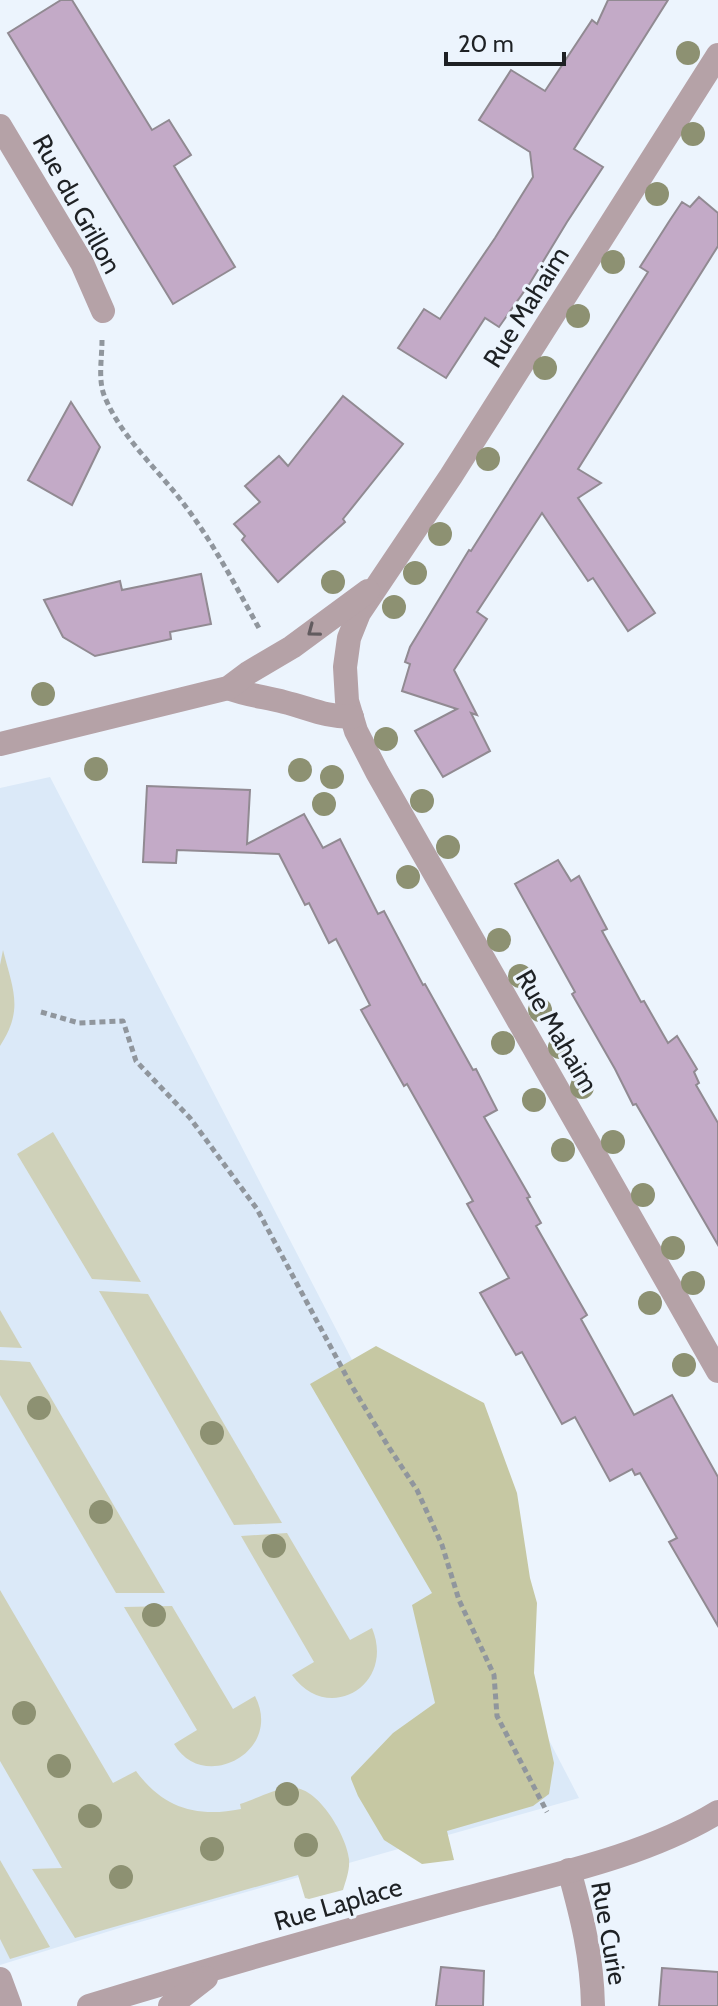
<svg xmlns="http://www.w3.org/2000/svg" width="718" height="2006" font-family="Cabin,sans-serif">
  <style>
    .built { fill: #dbe9f8 }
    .green { fill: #cfd1b9 }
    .forest { fill: #c6c8a3 }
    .building { fill: #c3aac7; stroke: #918a92; stroke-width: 2 }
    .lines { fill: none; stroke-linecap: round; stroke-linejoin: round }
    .path { stroke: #90969d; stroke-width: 5; stroke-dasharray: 6 4; stroke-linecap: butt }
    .minor { stroke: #b5a2a7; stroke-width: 24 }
    .tree { fill: #8d9172 }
    .oneway { stroke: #625b5f }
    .labels { text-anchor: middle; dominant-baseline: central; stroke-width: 6; stroke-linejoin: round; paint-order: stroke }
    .street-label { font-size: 26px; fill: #1e2124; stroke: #ecf4fd }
  </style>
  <rect width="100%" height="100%" fill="#ecf4fd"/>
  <polygon class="built" points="50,777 579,1798 126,1926 0,1965 0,788"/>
  <g class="green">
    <path d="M3,950C13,990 24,1009 0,1046V965Z"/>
    <polygon points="53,1132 141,1282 92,1279 17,1154"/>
    <polygon points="99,1291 148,1294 282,1523 234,1525"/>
    <polygon points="0,1310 22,1348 0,1347"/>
    <polygon points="0,1360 30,1362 165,1593 116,1593 0,1395"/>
    <path d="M287,1533L350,1640L372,1628C396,1686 327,1725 292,1675L314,1662L241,1536Z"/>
    <path d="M0,1590L113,1783L136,1771C163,1808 197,1818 241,1809L240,1804C257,1799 276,1787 294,1788C319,1788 347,1837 349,1859C350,1870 346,1880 343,1890L309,1899L305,1898L298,1875L75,1938L32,1869L62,1868L0,1761Z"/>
    <path d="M172,1606L233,1709L255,1696C284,1752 203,1794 174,1744L197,1730L124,1607Z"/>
    <polygon points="0,1860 50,1947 10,1959 0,1939"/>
  </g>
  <polygon class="forest" points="376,1346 484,1403 517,1493 530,1578 537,1603 534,1673 554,1763 549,1794 533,1806 447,1831 454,1860 422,1864 384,1840 358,1796 351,1779 351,1777 393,1733 435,1703 412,1605 432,1593 310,1384"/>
  <g class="building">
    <polygon points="61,0 72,0 152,130 169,120 191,155 174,166 235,267 173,304 8,33"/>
    <polygon points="608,0 668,0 574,149 603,167 567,222 530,283 499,327 485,318 446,378 398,348 424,309 440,319 495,238 533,177 530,152 479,120 511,70 545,91 592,20 597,24"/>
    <polygon points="699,197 718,213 718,246 578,469 601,483 578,498 655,613 628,631 593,578 588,581 542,513 477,612 487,619 454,670 477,715 471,713 490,751 443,777 415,731 457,709 402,691 410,664 405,662 410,647 469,550 471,551 648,272 640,267 670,220 682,202 690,207"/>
    <polygon points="343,396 403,444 343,519 345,522 278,582 242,540 245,536 234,524 260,502 245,486 279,456 288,466"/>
    <polygon points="71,402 100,447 72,505 28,480"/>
    <polygon points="201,574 211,624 170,632 171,639 95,656 63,637 44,600 120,581 122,590"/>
    <polygon points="147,786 250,790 247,844 304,814 323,848 340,839 378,914 384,911 423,985 425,984 473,1070 476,1069 497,1110 484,1117 530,1197 527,1198 541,1223 536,1226 587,1315 581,1319 634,1415 672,1395 718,1477 718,1626 669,1542 677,1538 640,1473 635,1475 632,1469 610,1481 575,1417 562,1424 522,1352 516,1355 480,1293 509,1278 467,1204 473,1201 407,1084 404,1086 361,1010 370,1005 336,939 329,943 309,903 305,905 279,854 177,850 176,863 143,862"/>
    <polygon points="558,860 571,881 579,876 607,929 602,931 641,1002 644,1001 668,1043 677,1036 697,1069 694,1072 699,1083 696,1085 718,1123 718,1245 636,1104 633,1105 615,1069 572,994 575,992 515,884"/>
    <polygon points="441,1967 484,1971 483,2006 436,2006"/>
    <polygon points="662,1968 718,1972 718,2006 659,2006"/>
  </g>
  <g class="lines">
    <g class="path">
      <path d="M102,340C102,358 98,379 104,395C119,433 151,463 176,494C210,536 234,583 260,630"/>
      <polyline points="41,1012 79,1023 123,1021 136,1061 190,1118 257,1209 350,1383 388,1446 417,1490 442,1545 459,1600 494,1675 497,1716 547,1812"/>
    </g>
    <g class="minor">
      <polyline points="718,55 451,476 359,613 349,638 345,667 347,701 356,731 377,772 718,1371"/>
      <polyline points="0,126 82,263 103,311"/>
      <path d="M228,688C246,695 265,697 284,702C309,708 325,717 352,717"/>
      <polyline points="0,744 228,688 248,673 292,647 368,591"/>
      <path d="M569,1870C582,1917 592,1956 593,2006"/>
      <polyline points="0,1979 10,2006"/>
      <path d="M89,2006C210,1969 333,1934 455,1901C542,1877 641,1859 718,1812"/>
      <polyline points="170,2006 206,1978"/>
    </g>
  </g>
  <g class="tree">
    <circle cx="688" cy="53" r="12"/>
    <circle cx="693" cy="134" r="12"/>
    <circle cx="657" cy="194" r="12"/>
    <circle cx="613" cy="262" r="12"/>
    <circle cx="578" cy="316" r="12"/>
    <circle cx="545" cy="368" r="12"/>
    <circle cx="488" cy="459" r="12"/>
    <circle cx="440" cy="534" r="12"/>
    <circle cx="415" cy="573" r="12"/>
    <circle cx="333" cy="582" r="12"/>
    <circle cx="394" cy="607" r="12"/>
    <circle cx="43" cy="694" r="12"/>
    <circle cx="386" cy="739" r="12"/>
    <circle cx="96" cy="769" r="12"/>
    <circle cx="300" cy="770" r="12"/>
    <circle cx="332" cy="777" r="12"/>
    <circle cx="422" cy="801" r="12"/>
    <circle cx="324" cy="804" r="12"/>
    <circle cx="448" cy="847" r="12"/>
    <circle cx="408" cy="877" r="12"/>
    <circle cx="499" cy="940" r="12"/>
    <circle cx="520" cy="976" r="12"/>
    <circle cx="540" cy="1010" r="12"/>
    <circle cx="503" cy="1043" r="12"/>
    <circle cx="560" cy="1047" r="12"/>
    <circle cx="582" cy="1087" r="12"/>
    <circle cx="534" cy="1100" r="12"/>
    <circle cx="613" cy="1142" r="12"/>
    <circle cx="563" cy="1150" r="12"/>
    <circle cx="643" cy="1195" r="12"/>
    <circle cx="673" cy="1248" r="12"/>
    <circle cx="693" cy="1283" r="12"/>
    <circle cx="650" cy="1303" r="12"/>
    <circle cx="684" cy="1365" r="12"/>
    <circle cx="39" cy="1408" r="12"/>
    <circle cx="212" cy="1433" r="12"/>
    <circle cx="101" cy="1512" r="12"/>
    <circle cx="274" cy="1546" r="12"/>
    <circle cx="154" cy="1615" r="12"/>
    <circle cx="24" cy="1713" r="12"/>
    <circle cx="59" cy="1766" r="12"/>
    <circle cx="287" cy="1794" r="12"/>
    <circle cx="90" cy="1816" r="12"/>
    <circle cx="306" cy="1845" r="12"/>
    <circle cx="212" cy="1849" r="12"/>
    <circle cx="121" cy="1877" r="12"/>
  </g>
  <defs><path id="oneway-chevron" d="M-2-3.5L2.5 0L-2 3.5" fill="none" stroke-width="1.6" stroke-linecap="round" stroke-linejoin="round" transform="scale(2)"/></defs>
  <use class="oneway" href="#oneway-chevron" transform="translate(313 631) rotate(143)"/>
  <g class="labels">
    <g class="street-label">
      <text transform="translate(77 204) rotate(61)">Rue du Grillon</text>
      <text transform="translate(526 307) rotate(-58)">Rue Mahaim</text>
      <text transform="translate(557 1031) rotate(60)">Rue Mahaim</text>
      <text transform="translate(338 1904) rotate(-16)">Rue Laplace</text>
      <text transform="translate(609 1933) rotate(80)">Rue Curie</text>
    </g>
  </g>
  <path d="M446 52v12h118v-12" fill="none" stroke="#1e2124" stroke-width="4"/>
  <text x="458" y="52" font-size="24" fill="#1e2124" stroke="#ecf4fd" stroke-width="6" paint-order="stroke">20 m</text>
</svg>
